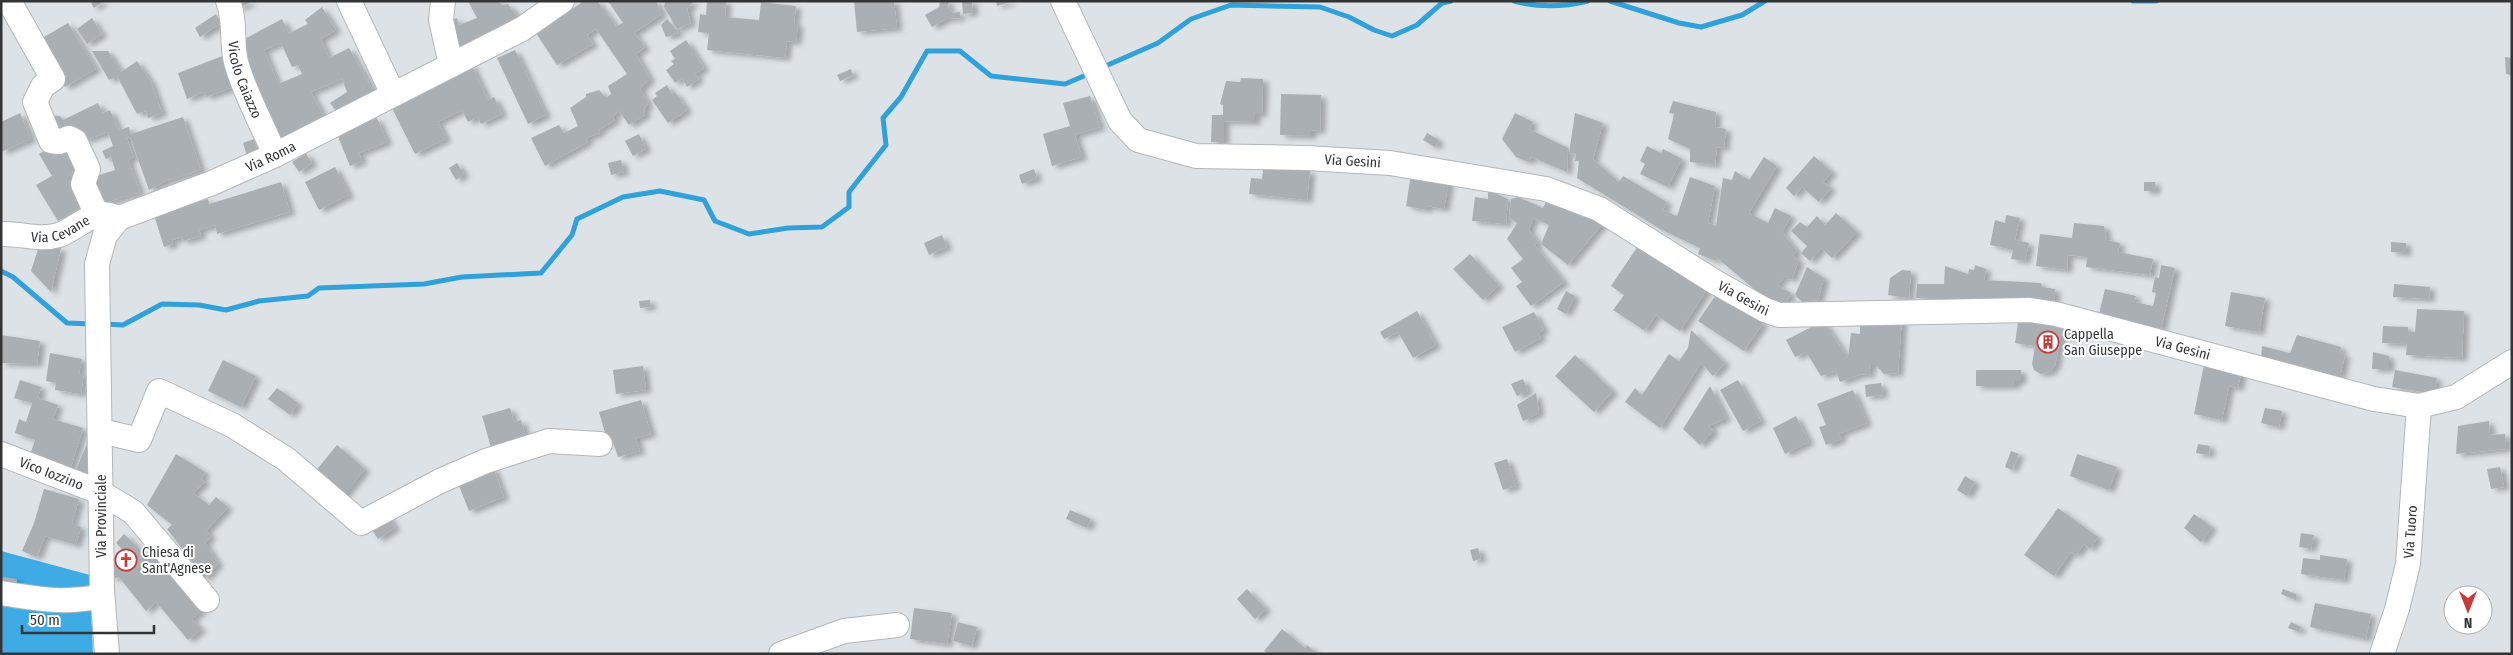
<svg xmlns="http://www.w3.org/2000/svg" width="2513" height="655" font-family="'Fira Sans Condensed',sans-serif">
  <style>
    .forest { fill: #3eabe5 }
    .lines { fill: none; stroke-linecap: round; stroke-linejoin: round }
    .stream { stroke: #30a1d9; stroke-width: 5 }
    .building { fill: #aaafb3; fill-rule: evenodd; filter: url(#shadow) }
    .minor-casing { stroke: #b1b6ba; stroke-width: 26 }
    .minor { stroke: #fff; stroke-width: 24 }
    .labels { text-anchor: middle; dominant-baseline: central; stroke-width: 4; stroke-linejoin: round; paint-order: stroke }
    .street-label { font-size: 14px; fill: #323435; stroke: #fff }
    .poi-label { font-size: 14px; fill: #323435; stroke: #fff; text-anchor: start }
  </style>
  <defs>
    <filter id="shadow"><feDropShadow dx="5.5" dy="3" stdDeviation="2.5" flood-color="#0004"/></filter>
  </defs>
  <rect width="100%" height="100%" fill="#dde2e6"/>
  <polygon class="forest" points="1,551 90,575 93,654 1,654"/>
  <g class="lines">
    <g class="stream">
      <path d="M1514,1C1539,8 1563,7 1588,1"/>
      <polyline points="1610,1 1679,23 1701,27 1742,15 1765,1"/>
      <polyline points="2133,1 2156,1"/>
      <polyline points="1101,68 1158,43 1191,19 1231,5 1320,7 1349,17 1374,30 1392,36 1417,25 1442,3 1451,1"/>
      <polyline points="1,271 13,277 67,323 91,324"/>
      <polyline points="104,324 123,325 162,304 199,305 226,310 259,301 308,296 319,288 424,284 462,277 541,273 572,235 577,219 623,197 660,191 704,200 715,221 749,234 788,228 822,227 849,207 849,192 886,145 883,118 901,97 927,51 960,51 991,76 1065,84 1091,73"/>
    </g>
  </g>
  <g class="building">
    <polygon points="90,1 104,1 94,8"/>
    <polygon points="236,1 252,1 240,8"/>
    <polygon points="468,1 498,1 502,5 508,4 519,19 453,52 448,21 457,18 459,25 477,18"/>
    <polygon points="584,1 597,1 616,26 623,23 608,1 656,1 662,14 634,33 645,47 636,54 650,79 640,89 648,103 644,110 645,115 629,125 619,111 613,116 615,120 599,130 600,133 586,138 588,142 545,166 531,138 559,125 564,133 578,126 570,108 586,97 586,94 599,90 606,98 611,94 608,86 627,74 596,29 587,35 593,44 557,65 536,33"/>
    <polygon points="665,1 694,1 687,9 691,23 677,29 664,7"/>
    <polygon points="707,1 726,1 725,17 759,20 761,2 796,6 794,24 798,24 796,42 787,41 785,58 707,50 709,33 698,32 700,14 706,15"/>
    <polygon points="854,1 894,1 897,28 857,32"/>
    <polygon points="940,1 949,1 948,7 953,13 960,12 960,18 946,19 932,27 925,15 939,7"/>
    <polygon points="962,1 972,1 973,13 963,14"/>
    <polygon points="996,1 1010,1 1010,2 997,6"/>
    <path d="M322,7L336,30L321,39L329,58L349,48L374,92L338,114L330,103L347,92L342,79L311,92L325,119L278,146L235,44L282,19L289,33L308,24L305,20ZM281,43L292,67L298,65L302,74L278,84L264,50Z"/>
    <polygon points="216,14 221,23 200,37 195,28"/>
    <polygon points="92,18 102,34 87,44 77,29"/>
    <polygon points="667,19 679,33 666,37 661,25"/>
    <polygon points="68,23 96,69 65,87 37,41"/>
    <polygon points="686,40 704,68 695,74 699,79 687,87 682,78 675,83 666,70 674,64 671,61 675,59 670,51"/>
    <polygon points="515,50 546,115 528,124 497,58"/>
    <polygon points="92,51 108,51 121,72 137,61 151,82 162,113 148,118 146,111 137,114 117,76 109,80"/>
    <polygon points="225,55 236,86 206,97 204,92 187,99 178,73"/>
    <polygon points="2505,57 2512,58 2512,75 2506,74"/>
    <polygon points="471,64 488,100 494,97 502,114 481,124 478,117 468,122 462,110 438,122 446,139 415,154 390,104"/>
    <polygon points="851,69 853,75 840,81 837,75"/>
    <polygon points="1241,78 1263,79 1262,114 1255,114 1255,122 1224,121 1224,142 1211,142 1212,115 1223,115 1223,105 1220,104 1226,81 1240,82"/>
    <polygon points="667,85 672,94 675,92 687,110 668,123 652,100 657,96 655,93"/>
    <polygon points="1281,94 1321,95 1320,131 1311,130 1311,136 1280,135"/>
    <polygon points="1090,96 1100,127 1075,135 1082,157 1052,166 1043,134 1070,126 1063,103"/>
    <polygon points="1673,101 1716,112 1715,127 1726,129 1724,148 1717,147 1715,165 1690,162 1690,149 1668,139 1674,114 1669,113"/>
    <polygon points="98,103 103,113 110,110 119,130 129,127 131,134 183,117 201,170 166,181 149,190 130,137 127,138 134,157 128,160 140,192 102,204 93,177 115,170 111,157 106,159 102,151 113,146 108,132 83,141 79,128 56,140 46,115 60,116 63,120"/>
    <polygon points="20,113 31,139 1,152 1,122"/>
    <polygon points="1515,113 1533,122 1529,129 1568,148 1567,172 1531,157 1529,162 1516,157 1502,139"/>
    <polygon points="1575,113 1603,123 1593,159 1619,182 1623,176 1667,202 1663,210 1677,216 1690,177 1715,186 1708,223 1716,226 1723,178 1732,180 1735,171 1749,180 1764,157 1777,166 1749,213 1768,223 1775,208 1791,216 1782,232 1797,251 1793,255 1799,261 1791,280 1785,276 1777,285 1791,293 1783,308 1772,304 1717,258 1716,261 1698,254 1700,248 1662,230 1577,178 1579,161 1575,161 1576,154 1569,153"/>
    <polygon points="377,118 387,142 359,153 362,161 350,166 337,134"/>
    <polygon points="1427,133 1439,140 1435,147 1423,140"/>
    <polygon points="639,134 646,149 633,156 625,141"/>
    <polygon points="254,139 259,156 248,160 243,143"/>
    <polygon points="71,142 85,166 67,177 84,205 58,221 36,185 52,176 39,154 55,144"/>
    <polygon points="1647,146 1661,153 1663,149 1682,159 1668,187 1640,174 1645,164 1640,161"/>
    <polygon points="306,153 312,163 299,172 292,162"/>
    <polygon points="1814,156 1832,172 1823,182 1831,188 1819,202 1802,187 1794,196 1786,188"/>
    <polygon points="621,160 624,172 611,175 608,163"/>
    <polygon points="457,163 464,174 456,180 449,168"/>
    <polygon points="1264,163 1300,166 1299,170 1310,171 1307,200 1249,194 1251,178 1262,179"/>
    <polygon points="335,167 349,195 319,210 305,182"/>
    <polygon points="1034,169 1037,178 1022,184 1019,175"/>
    <polygon points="1411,174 1449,180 1444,209 1427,206 1427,210 1406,206"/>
    <polygon points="281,182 290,212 217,234 215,225 199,230 201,236 183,241 182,237 172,240 173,244 164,247 154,215 208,199 209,204"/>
    <rect x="2144" y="182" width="11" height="9"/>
    <polygon points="1488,190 1508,199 1506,224 1472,221 1475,197 1488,199"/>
    <polygon points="1518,197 1543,208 1547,199 1604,222 1568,265 1541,244 1549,225 1533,218 1529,230 1538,242 1535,245 1564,282 1531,306 1516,286 1522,282 1511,268 1523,259 1507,239 1517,223 1509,218 1511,199"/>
    <polygon points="1836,213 1857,232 1832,258 1821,248 1810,261 1801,253 1807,246 1791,231 1800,222 1807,227 1817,216 1825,225"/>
    <polygon points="2006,215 2020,218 2015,240 2029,243 2025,261 2011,259 2013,250 1990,245 1995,220 2005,223"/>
    <polygon points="2074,223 2104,226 2107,240 2120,243 2118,252 2153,259 2150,275 2086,267 2087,257 2068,255 2067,270 2036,266 2040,234 2072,238"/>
    <polygon points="942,235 947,247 929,255 924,243"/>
    <polygon points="2391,242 2406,243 2406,253 2391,252"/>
    <polygon points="1640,243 1708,288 1680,331 1656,315 1645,331 1613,310 1624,295 1611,286"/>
    <polygon points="61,248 51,292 31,271 38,249"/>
    <polygon points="1470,254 1499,285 1483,300 1453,269"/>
    <polygon points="1975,265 1986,269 1984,280 2041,283 2042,287 2055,289 2054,304 1916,298 1917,284 1944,284 1945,266 1968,274 1969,269 1974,270"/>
    <polygon points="2161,265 2175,268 2161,329 2099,314 2105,289 2136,296 2134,302 2153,306 2156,293 2152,292 2155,277 2159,278"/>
    <polygon points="1807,267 1824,278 1818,300 1802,302 1795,295"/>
    <polygon points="1902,270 1911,271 1909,298 1888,295 1890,278"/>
    <polygon points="2394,284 2430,287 2429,299 2393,297"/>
    <polygon points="1566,291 1575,296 1566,314 1557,309"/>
    <polygon points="2231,292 2265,298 2259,332 2225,326"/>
    <polygon points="1717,293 1763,323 1744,351 1698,321"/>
    <polygon points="650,300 651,307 640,308 639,301"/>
    <polygon points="2417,309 2464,311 2462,358 2406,355 2407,344 2382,343 2383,326 2408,327 2408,332 2415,332"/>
    <polygon points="1417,311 1436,345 1413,358 1398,332 1384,339 1380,332"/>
    <polygon points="1534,312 1544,330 1538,333 1541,338 1515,352 1502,327"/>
    <polygon points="2019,315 2073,323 2070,337 2061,335 2055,366 2049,372 2041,374 2034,370 2032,364 2035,346 2015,343"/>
    <polygon points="1902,318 1898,373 1884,374 1875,364 1871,364 1869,375 1862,374 1840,382 1836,371 1821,376 1806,352 1795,357 1786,340 1823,321 1848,358 1851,333 1860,334 1860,319"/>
    <polygon points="1691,330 1725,363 1713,376 1701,363 1660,428 1625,402 1635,388 1642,395 1669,354 1679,361 1688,348"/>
    <polygon points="1,335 40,341 37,364 1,363"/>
    <polygon points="2297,335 2341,347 2340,353 2345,355 2340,377 2261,360 2262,346 2290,353"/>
    <polygon points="2373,352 2389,356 2389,369 2372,369"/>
    <polygon points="50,353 82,359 79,373 84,373 81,394 55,390 56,383 46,381"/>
    <polygon points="1575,355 1613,391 1594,412 1555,376"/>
    <polygon points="223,360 256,376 241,407 208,391"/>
    <polygon points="2205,360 2242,368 2238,388 2229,386 2222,420 2194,414"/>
    <polygon points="643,366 646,390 616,394 613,370"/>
    <polygon points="1976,370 2021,370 2021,381 2015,381 2015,386 1976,386"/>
    <polygon points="2395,370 2437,378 2434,394 2392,387"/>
    <polygon points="1523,379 1528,391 1517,396 1511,384"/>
    <polygon points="20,380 41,387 38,398 58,405 53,419 83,428 70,470 30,455 35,440 15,433 19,419 26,422 32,403 14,398"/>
    <polygon points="1738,380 1761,421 1743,431 1720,390"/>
    <polygon points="1881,383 1883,395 1866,397 1865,385"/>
    <polygon points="1710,386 1726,418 1709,426 1714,431 1700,445 1683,429"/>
    <polygon points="277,388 298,403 290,415 268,399"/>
    <polygon points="1853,390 1867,423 1839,434 1842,439 1826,445 1819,427 1826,425 1817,404"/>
    <polygon points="1536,393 1539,413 1523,421 1517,405"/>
    <polygon points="641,400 651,434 636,438 640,451 618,457 613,442 608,443 599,412"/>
    <polygon points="510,408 514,422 521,420 526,437 492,451 482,416"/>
    <polygon points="2265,408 2282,411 2279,427 2261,423"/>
    <polygon points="1796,416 1809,442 1785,454 1773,428"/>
    <polygon points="2489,421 2490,435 2505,434 2506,449 2456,454 2458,426"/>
    <polygon points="90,437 96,481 75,472"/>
    <polygon points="2198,444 2210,446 2209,455 2196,453"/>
    <polygon points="337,445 365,469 338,502 313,474"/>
    <polygon points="2011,451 2019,454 2012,470 2005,467"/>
    <polygon points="176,454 205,472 201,479 205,482 193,493 209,505 216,497 228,507 206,531 211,536 205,543 218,563 205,579 167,529 172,525 147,505"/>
    <polygon points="2077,454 2117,467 2109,490 2070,476"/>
    <polygon points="1507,459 1516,486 1503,490 1494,463"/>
    <polygon points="493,467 504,497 469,511 457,481"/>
    <polygon points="2500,467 2504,487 2491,489 2487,469"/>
    <polygon points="1965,476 1975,482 1967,496 1957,490"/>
    <polygon points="44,489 79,499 72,524 81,527 76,545 45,536 37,557 22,551 34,523"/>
    <polygon points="2058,508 2098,537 2090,549 2084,544 2076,555 2071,552 2054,576 2024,555"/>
    <polygon points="1070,510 1091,519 1087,528 1066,519"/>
    <polygon points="387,514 395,528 378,539 369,525"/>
    <polygon points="2194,514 2212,527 2201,542 2184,528"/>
    <polygon points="2301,533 2314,535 2311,549 2299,547"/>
    <polygon points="124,534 146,555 152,550 202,610 192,619 201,629 188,640 156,602 146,611 119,577 113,579 107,566 123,550 116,543"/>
    <polygon points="1478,548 1481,559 1473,561 1470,550"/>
    <polygon points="2320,555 2347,559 2344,580 2301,574 2303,558 2320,560"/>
    <polygon points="1,577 17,579 16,592 1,590"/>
    <polygon points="1247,589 1266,609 1255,619 1237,599"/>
    <polygon points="2283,589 2296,594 2296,600 2281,594"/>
    <polygon points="2315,603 2371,614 2366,639 2310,627"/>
    <polygon points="914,608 952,613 947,644 910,639"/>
    <polygon points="958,622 977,627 972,646 953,641"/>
    <polygon points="2291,622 2301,627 2299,632 2288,628"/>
    <polygon points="1282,629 1305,648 1307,645 1316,652 1268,654 1264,651"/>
  </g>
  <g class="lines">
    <g class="minor-casing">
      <g id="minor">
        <polyline points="9,1 53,79 43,86 35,102 51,141 59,142 69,138 75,141 88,169 83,184 97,215"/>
        <path id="s1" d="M228,1C236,21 231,42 236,62C244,92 263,126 275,155"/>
        <polyline points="349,1 393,94"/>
        <polyline points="443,1 441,20 451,65"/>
        <path id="s2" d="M1063,1L1120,121L1138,140L1196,156L1307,158L1390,163L1546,189L1599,209L1715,282L1765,310L1779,315L2030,310L2056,314L2374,399L2419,406L2456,397L2512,362"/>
        <path id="s3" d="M1,234C21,233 39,241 59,235C75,230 94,208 113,216"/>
        <polyline points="101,431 139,440 159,391 232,425 286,459 361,523 440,481 486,461 549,441 600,444"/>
        <path id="s4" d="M1,454L100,492L133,512L207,600"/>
        <path d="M1,593C38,599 65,604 102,596"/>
        <path id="s5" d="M107,654L102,590L97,264L105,235L119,218L212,183L275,155L522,29L562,1"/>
        <polyline points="781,654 844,631 897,625"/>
        <path id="s6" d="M2382,654L2397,609L2408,564L2419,406"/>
      </g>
    </g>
    <use href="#minor" class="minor"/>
  </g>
  <defs>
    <g id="building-ring" transform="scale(1.125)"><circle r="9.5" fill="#fff" stroke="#c93a38" stroke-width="1.5"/><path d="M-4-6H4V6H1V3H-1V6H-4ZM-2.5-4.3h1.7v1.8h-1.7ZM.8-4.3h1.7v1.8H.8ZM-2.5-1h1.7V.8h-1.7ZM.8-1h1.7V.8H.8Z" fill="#c93a38"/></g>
    <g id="church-ring" transform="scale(1.125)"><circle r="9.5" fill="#fff" stroke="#c93a38" stroke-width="1.5"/><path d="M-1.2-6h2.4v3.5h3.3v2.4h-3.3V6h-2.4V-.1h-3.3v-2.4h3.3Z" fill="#c93a38"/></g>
  </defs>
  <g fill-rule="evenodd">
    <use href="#building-ring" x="2048" y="342"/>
    <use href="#church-ring" x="126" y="560"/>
  </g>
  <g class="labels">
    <g class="street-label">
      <text stroke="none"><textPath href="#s1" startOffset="81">Vicolo Caiazzo</textPath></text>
      <text stroke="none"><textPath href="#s5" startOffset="606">Via Roma</textPath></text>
      <text stroke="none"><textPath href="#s2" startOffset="376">Via Gesini</textPath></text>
      <text stroke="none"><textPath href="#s3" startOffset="61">Via Cevane</textPath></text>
      <text stroke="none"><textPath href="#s2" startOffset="798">Via Gesini</textPath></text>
      <text stroke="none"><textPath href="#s2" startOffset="1246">Via Gesini</textPath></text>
      <text stroke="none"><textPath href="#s4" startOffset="54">Vico Iozzino</textPath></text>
      <text transform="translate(101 516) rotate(-90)">Via Provinciale</text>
      <text stroke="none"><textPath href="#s6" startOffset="126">Via Tuoro</textPath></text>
    </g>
    <g class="poi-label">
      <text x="2064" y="334">Cappella<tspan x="2064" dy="16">San Giuseppe</tspan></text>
      <text x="142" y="552">Chiesa di<tspan x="142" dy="16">Sant'Agnese</tspan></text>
    </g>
  </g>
  <rect width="2513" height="655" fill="none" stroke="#323435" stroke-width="5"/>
  <g transform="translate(2468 610) rotate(180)"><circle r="24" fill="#ffffff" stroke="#adaeae"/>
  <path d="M0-4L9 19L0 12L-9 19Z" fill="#c93a38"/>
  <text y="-8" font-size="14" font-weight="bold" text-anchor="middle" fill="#323435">N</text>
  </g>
  <path d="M22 625v8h132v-8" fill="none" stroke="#323435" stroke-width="2.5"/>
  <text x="30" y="625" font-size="15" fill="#323435" stroke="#ffffff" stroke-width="4" paint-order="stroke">50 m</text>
</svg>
